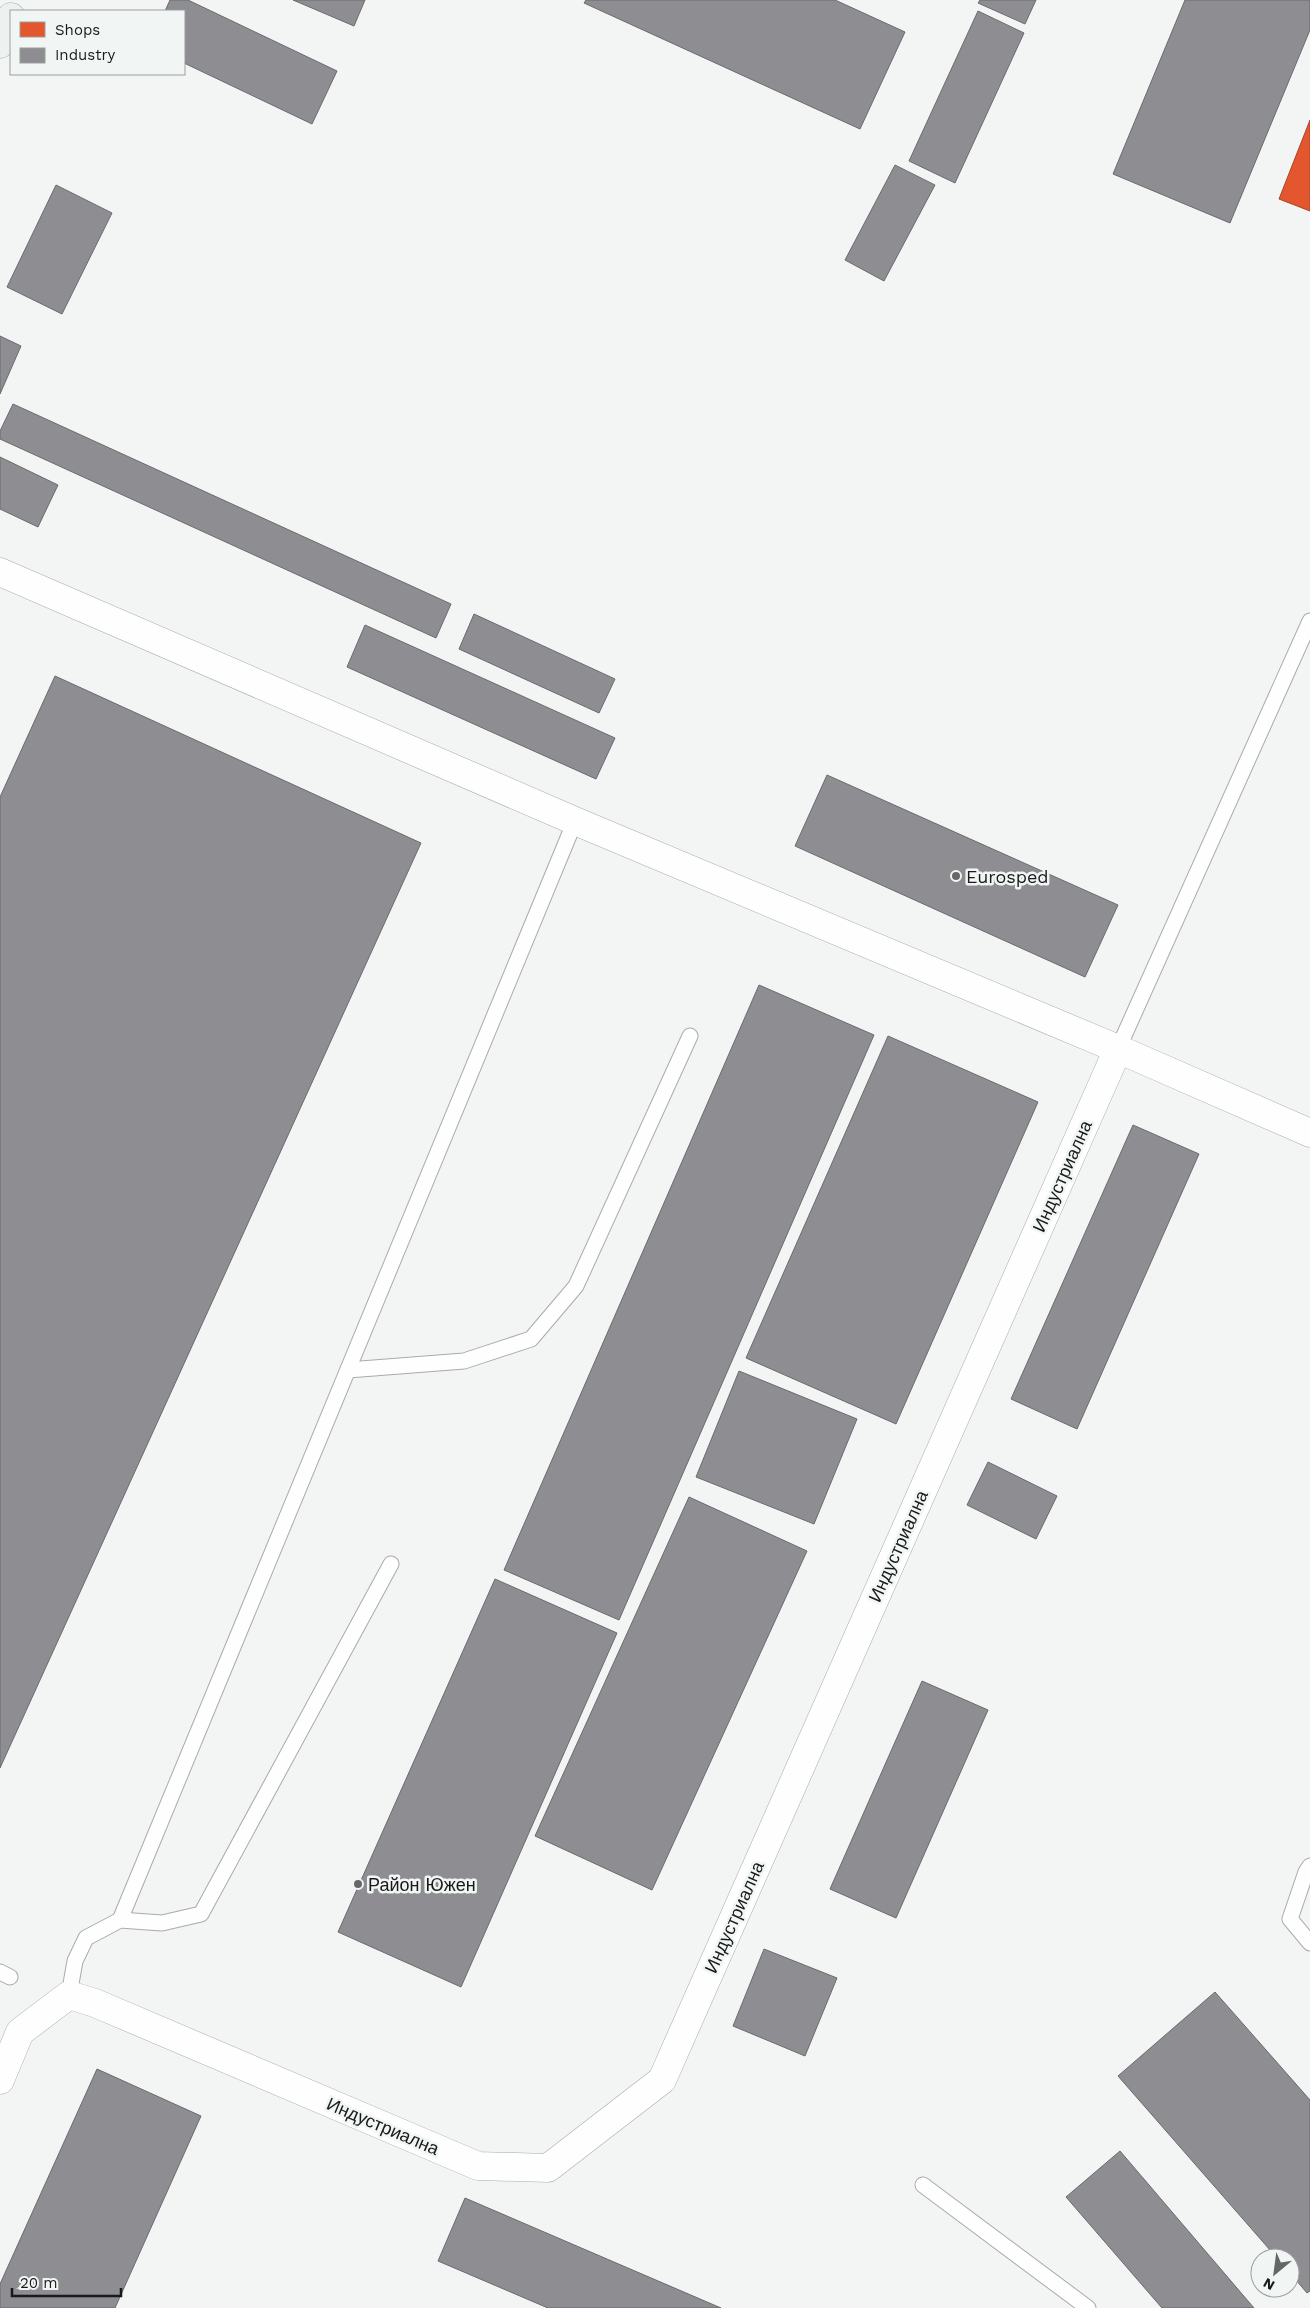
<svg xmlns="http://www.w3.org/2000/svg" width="1310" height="2308" font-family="'Work Sans',sans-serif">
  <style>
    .shops { fill: #e4572e; stroke: #a74528 }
    .industry { fill: #8d8d92; stroke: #6a6b6e }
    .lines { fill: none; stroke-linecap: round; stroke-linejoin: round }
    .lane-casing { stroke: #a9abab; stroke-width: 17 }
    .street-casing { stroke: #a9abab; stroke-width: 29 }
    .secondary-casing { stroke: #a9abab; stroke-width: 29 }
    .lane { stroke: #fdfefd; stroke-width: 15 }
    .street { stroke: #fdfefd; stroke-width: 28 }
    .secondary { stroke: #edf2f1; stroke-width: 28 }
    .poi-dot { fill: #656766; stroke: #f1f6f4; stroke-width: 2 }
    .labels { text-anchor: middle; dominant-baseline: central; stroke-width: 5; stroke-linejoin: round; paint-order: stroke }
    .poi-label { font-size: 18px; fill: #191b1a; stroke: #f1f6f4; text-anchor: start }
    .street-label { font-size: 18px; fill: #191b1a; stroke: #f1f6f4 }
  </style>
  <rect width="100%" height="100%" fill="#f2f5f4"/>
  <polygon class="shops" points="1310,120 1310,211 1279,199"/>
  <g class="industry">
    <polygon points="170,0 188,0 337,71 312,124 184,63 184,11 165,11"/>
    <polygon points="293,0 365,0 354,26"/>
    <polygon points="586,0 835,0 905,32 860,129 584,3"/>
    <polygon points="980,0 1036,0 1025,24 978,3"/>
    <polygon points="1185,0 1310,0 1310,30 1230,223 1113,174"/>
    <polygon points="978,11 1024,33 955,183 909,161"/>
    <polygon points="895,165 935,185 884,281 845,260"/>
    <polygon points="56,185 112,213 62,314 7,287"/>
    <polygon points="0,336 21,346 0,394"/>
    <polygon points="13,404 451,604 436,638 0,439 0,431"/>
    <polygon points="0,457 58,485 38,527 0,509"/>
    <polygon points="474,614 615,679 599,713 459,649"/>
    <polygon points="365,625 615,738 596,779 347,667"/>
    <polygon points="55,676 421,843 0,1768 0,797"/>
    <polygon points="827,775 1118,905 1085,977 795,846"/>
    <polygon points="759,985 874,1035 619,1620 504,1570"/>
    <polygon points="888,1036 1038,1102 896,1424 746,1358"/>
    <polygon points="1133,1125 1199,1154 1077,1429 1011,1399"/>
    <polygon points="739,1371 857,1419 814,1524 696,1477"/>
    <polygon points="988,1462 1057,1496 1036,1539 967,1505"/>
    <polygon points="689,1497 807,1551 652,1890 535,1836"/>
    <polygon points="495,1579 617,1633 461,1987 338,1932"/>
    <polygon points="922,1681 988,1710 896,1918 830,1889"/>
    <polygon points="764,1949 837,1978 805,2056 733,2026"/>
    <polygon points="1215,1992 1310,2100 1310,2291 1307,2293 1290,2273 1290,2258 1277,2258 1118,2076"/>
    <polygon points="97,2069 201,2116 115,2308 0,2308 0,2284"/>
    <polygon points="1120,2151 1254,2308 1162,2308 1066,2197"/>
    <polygon points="465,2198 721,2308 548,2308 438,2261"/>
  </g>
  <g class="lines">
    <g class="lane-casing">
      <g id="lane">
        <polyline points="1118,1049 1310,621"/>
        <polyline points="348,1370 464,1361 531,1339 576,1286 690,1036"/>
        <polyline points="1310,1866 1306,1872 1290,1919 1310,1943"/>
        <polyline points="120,1920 575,821"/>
        <polyline points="0,1972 10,1977"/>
        <polyline points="69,1995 75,1961 86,1938 120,1920 162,1923 201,1914 391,1564"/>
        <polyline points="923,2185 1088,2308"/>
      </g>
    </g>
    <g class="street-casing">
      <g id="street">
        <polyline points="0,572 575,821 1118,1049 1310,1133"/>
        <polyline points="0,2080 20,2032 69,1995 95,2003 478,2166 548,2168 662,2080 1118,1049"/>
      </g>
    </g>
    <g class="secondary-casing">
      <polyline id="secondary" points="0,44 11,17"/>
    </g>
    <use href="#lane" class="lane"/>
    <use href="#street" class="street"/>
    <use href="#secondary" class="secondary"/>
  </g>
  <g class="poi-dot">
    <circle cx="956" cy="876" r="5"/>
    <circle cx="358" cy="1884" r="5"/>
  </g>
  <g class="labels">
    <g class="poi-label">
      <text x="966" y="876">Eurosped</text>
      <text x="368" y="1884">Район Южен</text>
    </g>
    <g class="street-label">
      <text transform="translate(1062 1176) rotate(-66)">Индустриална</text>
      <text transform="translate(898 1546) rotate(-66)">Индустриална</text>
      <text transform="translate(734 1917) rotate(-66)">Индустриална</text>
      <text transform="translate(383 2126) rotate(23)">Индустриална</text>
    </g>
  </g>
  <rect x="10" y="10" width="175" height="65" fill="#f1f6f4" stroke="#9b9e9d"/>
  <rect x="20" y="22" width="25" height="15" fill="#e4572e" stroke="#9b9e9d"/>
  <text x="55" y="35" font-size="15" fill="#191b1a">Shops</text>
  <rect x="20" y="48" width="25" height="15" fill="#8d8d92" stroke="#9b9e9d"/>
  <text x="55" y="60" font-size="15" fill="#191b1a">Industry</text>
  <g transform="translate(1275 2273) rotate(209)"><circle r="24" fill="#f1f6f4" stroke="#9b9e9d"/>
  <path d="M0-4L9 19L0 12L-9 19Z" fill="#656766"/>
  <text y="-8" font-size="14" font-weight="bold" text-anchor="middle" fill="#191b1a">N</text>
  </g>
  <path d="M12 2288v8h109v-8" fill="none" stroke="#191b1a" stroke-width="2.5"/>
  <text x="20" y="2288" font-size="15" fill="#191b1a" stroke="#f1f6f4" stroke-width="4" paint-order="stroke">20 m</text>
</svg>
